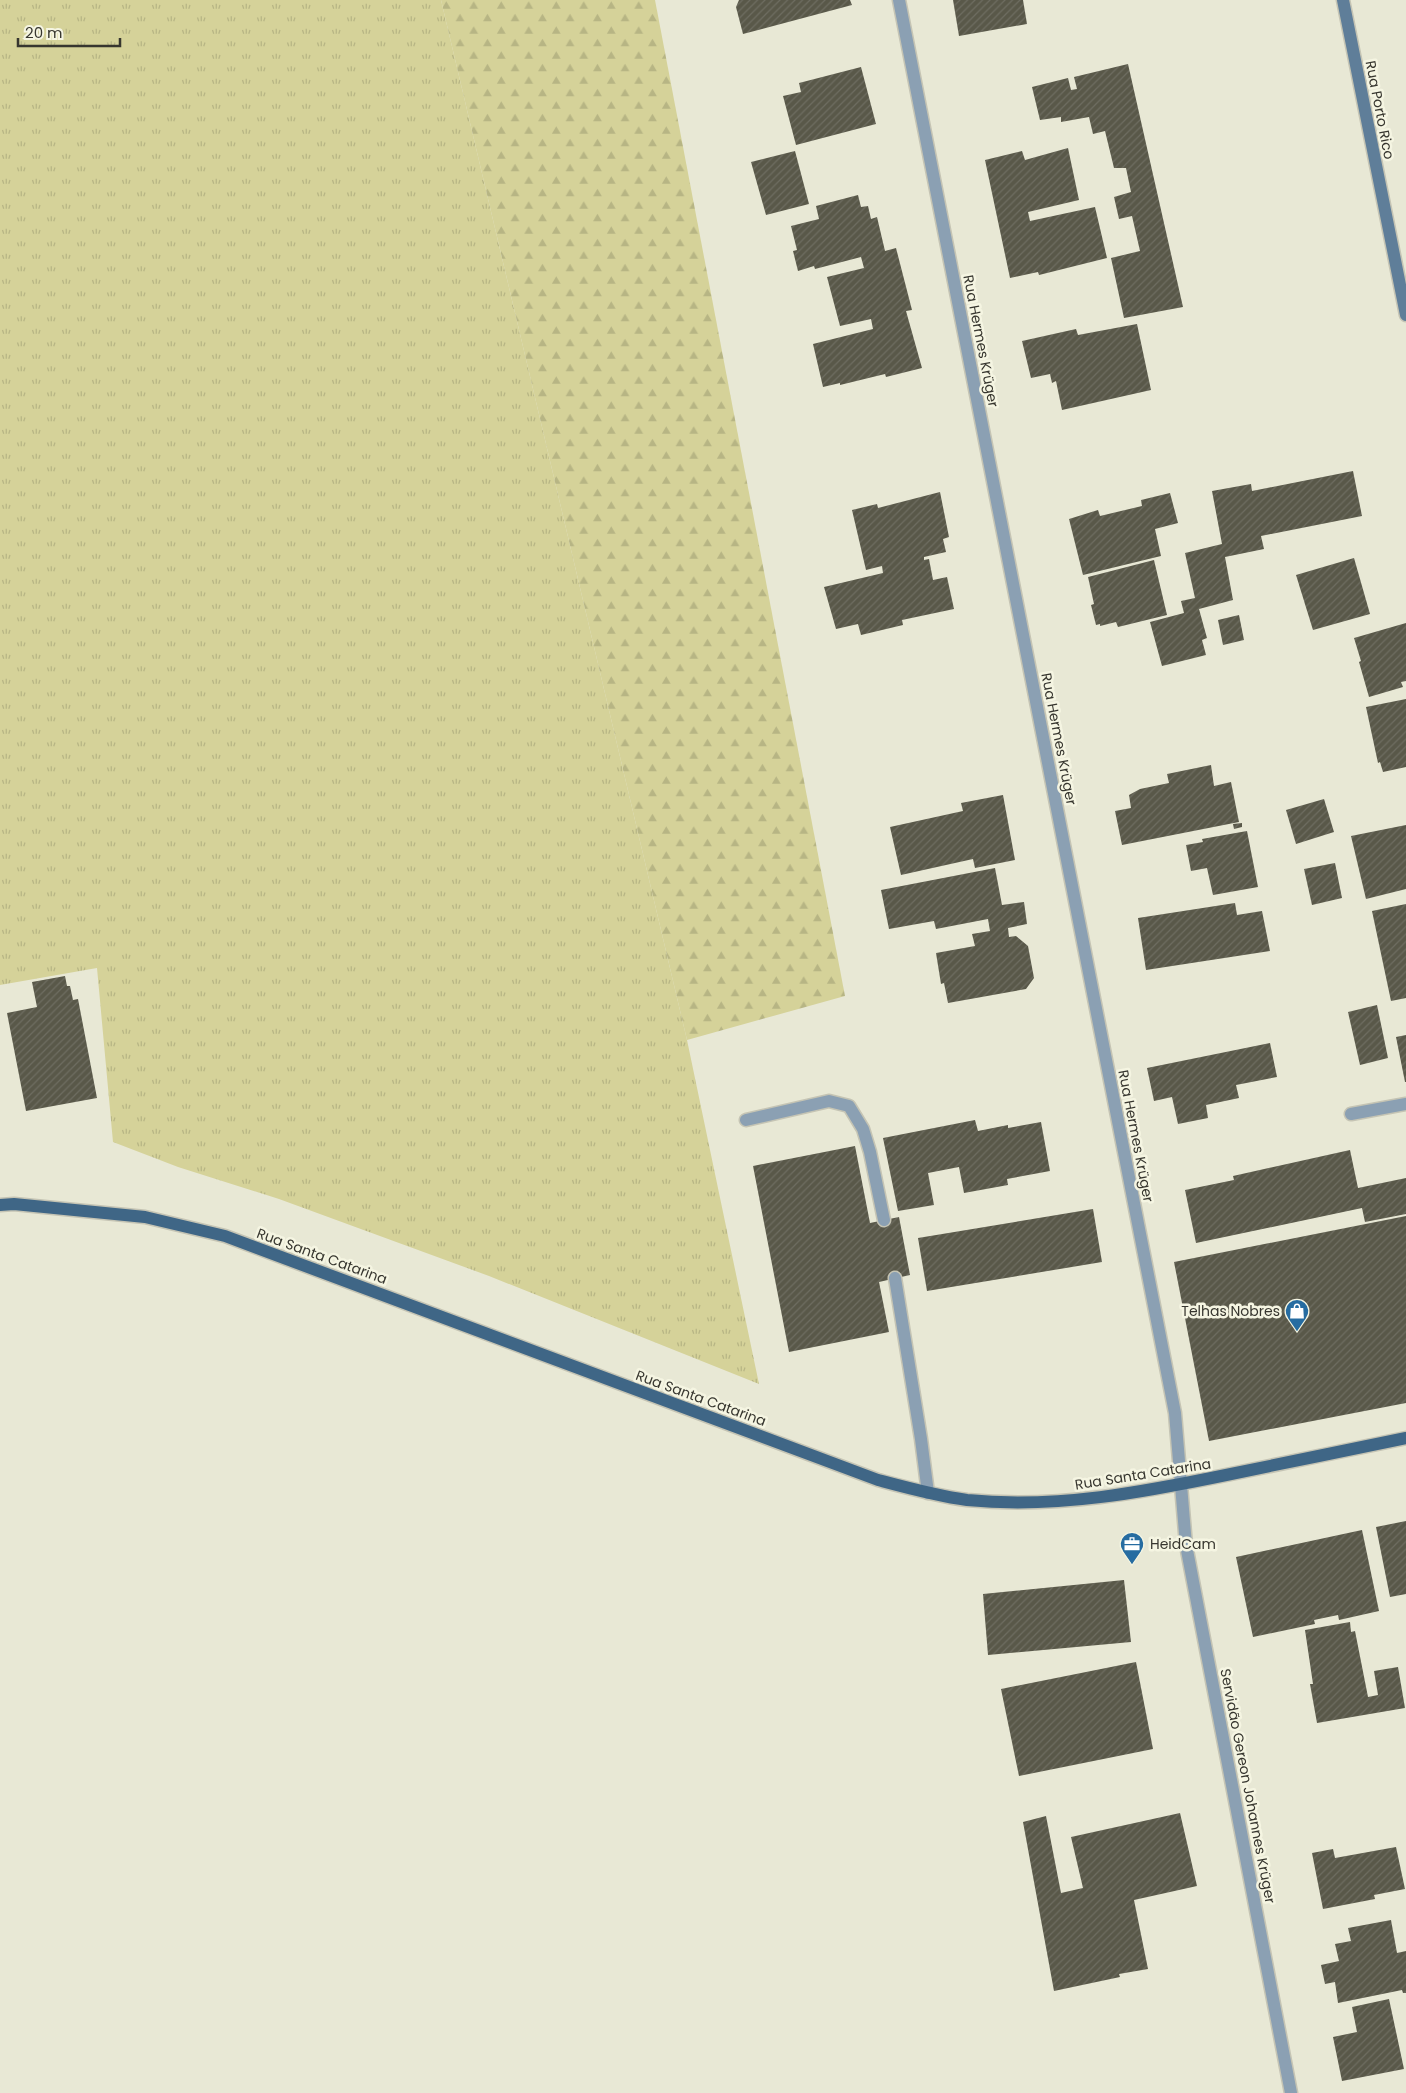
<svg xmlns="http://www.w3.org/2000/svg" width="1406" height="2093" font-family="Poppins,sans-serif">
  <style>
    .grass { fill: url(#grass-tufts) }
    .forest { fill: url(#forest-firs) }
    .building { fill: url(#building-hatch) }
    .lines { fill: none; stroke-linecap: round; stroke-linejoin: round }
    .service-casing { stroke: #c5c4b4; stroke-width: 15 }
    .minor-casing { stroke: #c5c4b4; stroke-width: 15 }
    .secondary-casing { stroke: #c5c4b4; stroke-width: 15 }
    .primary-casing { stroke: #c5c4b4; stroke-width: 15 }
    .service { stroke: #8ba0b3; stroke-width: 12 }
    .minor { stroke: #8ba0b3; stroke-width: 12 }
    .secondary { stroke: #5f7e99; stroke-width: 12 }
    .primary { stroke: #3f6686; stroke-width: 12 }
    .labels { text-anchor: middle; dominant-baseline: central; stroke-width: 5; stroke-linejoin: round; paint-order: stroke }
    .street-label { font-size: 14px; fill: #37362f; stroke: #f5f5e2 }
    .poi-label { font-size: 14px; fill: #37362f; stroke: #f5f5e2; text-anchor: end }
  </style>
  <defs>
    <pattern id="grass-tufts" width="24" height="20" patternUnits="userSpaceOnUse" patternTransform="scale(1.25)"><rect width="24" height="20" fill="#d5d299"/><path d="M3 7l-1-3M5 7V3M7 7l1-3M15 17l-1-3M17 17v-4M19 17l1-3" fill="none" stroke="#b7b584"/></pattern>
    <pattern id="forest-firs" width="22" height="20" patternUnits="userSpaceOnUse" patternTransform="scale(1.25)"><rect width="22" height="20" fill="#d5d299"/><path d="M5 1l3.5 6h-7zM16 11l3.5 6h-7z" fill="#b7b584"/></pattern>
    <pattern id="building-hatch" width="6" height="6" patternUnits="userSpaceOnUse" patternTransform="scale(1.25)"><rect width="6" height="6" fill="#595849"/><path d="M-1 1l2-2M0 6l6-6M5 7l2-2" fill="none" stroke="#6e6d61"/></pattern>
  </defs>
  <rect width="100%" height="100%" fill="#e8e8d5"/>
  <polygon class="grass" points="0,0 441,0 687,1040 759,1384 489,1276 279,1199 178,1167 113,1142 97,968 0,985"/>
  <polygon class="forest" points="441,0 655,0 845,996 687,1040"/>
  <g class="building">
    <polygon points="739,0 850,0 852,5 743,34 736,7"/>
    <polygon points="953,0 1023,0 1027,24 959,36"/>
    <polygon points="1128,64 1183,307 1124,318 1111,258 1140,251 1132,216 1119,219 1114,197 1131,192 1126,168 1114,168 1105,131 1093,134 1089,117 1061,122 1061,117 1040,120 1032,87 1068,78 1071,90 1077,89 1074,77"/>
    <polygon points="861,67 876,124 796,145 783,96 801,92 799,83"/>
    <polygon points="1068,148 1079,200 1028,212 1030,221 1095,207 1107,258 1039,275 1038,272 1010,278 985,160 1022,151 1025,160"/>
    <polygon points="795,151 809,204 766,215 751,162"/>
    <polygon points="858,195 861,207 868,206 871,219 877,217 885,251 896,248 912,310 906,311 922,368 886,377 885,374 840,385 840,383 823,387 813,344 873,329 871,319 840,326 827,277 864,268 861,257 815,269 814,266 798,271 793,251 797,250 791,226 819,219 816,206"/>
    <polygon points="1137,324 1151,390 1062,410 1056,381 1052,383 1050,374 1031,378 1022,341 1076,329 1078,335"/>
    <polygon points="1353,471 1362,516 1261,536 1264,549 1225,557 1233,600 1199,609 1207,638 1202,640 1206,655 1162,666 1150,622 1184,613 1181,601 1195,598 1185,553 1222,544 1212,491 1251,484 1252,491"/>
    <polygon points="940,492 949,537 943,539 946,552 924,557 924,560 929,559 933,580 947,577 954,609 902,620 903,625 861,635 858,624 836,629 824,587 883,573 882,566 866,570 852,510 877,504 878,508"/>
    <polygon points="1170,493 1178,523 1155,529 1161,556 1083,575 1069,519 1098,510 1100,516 1142,506 1141,500"/>
    <polygon points="1354,558 1370,614 1313,630 1296,575"/>
    <polygon points="1154,560 1167,615 1118,627 1116,622 1100,626 1100,624 1096,625 1091,605 1094,604 1088,577"/>
    <polygon points="1239,615 1244,640 1223,645 1218,620"/>
    <polygon points="1406,623 1406,681 1401,682 1403,687 1369,697 1359,662 1361,661 1354,638"/>
    <polygon points="1406,699 1406,767 1383,772 1380,762 1378,763 1366,707"/>
    <polygon points="1211,765 1214,786 1231,782 1239,822 1122,845 1115,811 1131,808 1129,795 1140,789 1169,783 1167,774"/>
    <polygon points="1003,795 1015,860 975,868 973,859 901,875 890,827 963,811 961,803"/>
    <polygon points="1324,799 1334,832 1296,844 1286,810"/>
    <polygon points="1242,823 1242,827 1234,829 1233,824"/>
    <polygon points="1406,825 1406,889 1366,899 1351,836"/>
    <polygon points="1247,831 1258,887 1213,895 1207,868 1191,871 1186,845 1203,842 1202,839"/>
    <polygon points="1335,863 1342,898 1312,905 1304,869"/>
    <polygon points="995,868 1002,905 1024,902 1027,924 1008,928 1009,937 1016,936 1028,946 1034,978 1026,989 948,1003 944,983 941,984 936,953 975,946 972,934 990,931 988,919 936,929 934,921 889,929 881,890"/>
    <polygon points="1235,903 1237,915 1262,911 1270,951 1146,970 1138,918"/>
    <polygon points="1406,904 1406,998 1391,1001 1372,911"/>
    <polygon points="65,976 67,986 70,986 73,1000 78,999 97,1098 26,1111 7,1013 37,1007 32,982"/>
    <polygon points="1377,1005 1388,1058 1360,1065 1348,1012"/>
    <polygon points="1406,1035 1406,1082 1405,1082 1396,1037"/>
    <polygon points="1270,1043 1277,1077 1236,1085 1239,1098 1206,1105 1208,1118 1178,1124 1172,1097 1154,1101 1147,1068"/>
    <polygon points="975,1120 978,1131 1008,1125 1008,1128 1041,1122 1050,1171 1007,1179 1008,1185 964,1193 959,1167 928,1173 934,1205 898,1211 883,1138"/>
    <polygon points="855,1146 870,1223 899,1217 910,1275 879,1282 889,1332 789,1352 753,1166"/>
    <polygon points="1350,1150 1358,1188 1406,1178 1406,1214 1365,1222 1362,1208 1196,1243 1185,1190 1234,1180 1233,1176"/>
    <polygon points="1093,1209 1102,1262 927,1291 918,1238"/>
    <polygon points="1406,1216 1406,1403 1209,1441 1174,1262"/>
    <polygon points="1406,1521 1406,1594 1390,1597 1376,1527"/>
    <polygon points="1362,1530 1379,1611 1339,1620 1338,1615 1314,1620 1315,1624 1253,1637 1236,1557"/>
    <polygon points="1124,1580 1131,1642 988,1655 983,1594"/>
    <polygon points="1350,1622 1351,1632 1355,1631 1368,1697 1378,1695 1374,1671 1398,1667 1405,1708 1317,1723 1310,1684 1313,1684 1305,1630"/>
    <polygon points="1136,1662 1153,1749 1019,1776 1001,1689"/>
    <polygon points="1180,1813 1197,1886 1134,1900 1148,1969 1119,1974 1120,1977 1054,1991 1023,1822 1046,1816 1061,1893 1083,1888 1071,1837"/>
    <polygon points="1396,1847 1405,1889 1374,1895 1375,1899 1323,1909 1312,1853 1333,1849 1335,1858"/>
    <polygon points="1391,1920 1397,1953 1406,1951 1406,1993 1403,1993 1402,1990 1338,2003 1335,1982 1325,1984 1321,1965 1339,1961 1335,1944 1351,1941 1348,1928"/>
    <polygon points="1389,1999 1404,2069 1342,2081 1333,2037 1357,2032 1352,2007"/>
  </g>
  <g class="lines">
    <g class="service-casing">
      <g id="service">
        <polyline points="746,1120 829,1101 849,1106 863,1129 870,1152 884,1220"/>
        <polyline points="895,1278 921,1439 928,1493"/>
      </g>
    </g>
    <g class="minor-casing">
      <g id="minor">
        <polyline points="899,0 1175,1413 1186,1545 1291,2093"/>
        <polyline points="1351,1114 1406,1104"/>
      </g>
    </g>
    <g class="secondary-casing">
      <polyline id="secondary" points="1343,0 1406,315"/>
    </g>
    <g class="primary-casing">
      <path id="primary" d="M0,1205L14,1204L145,1217L225,1236L878,1480C908,1488 937,1496 967,1500C1057,1509 1144,1492 1231,1474C1289,1462 1348,1450 1406,1438"/>
    </g>
    <use href="#service" class="service"/>
    <use href="#minor" class="minor"/>
    <use href="#secondary" class="secondary"/>
    <use href="#primary" class="primary"/>
  </g>
  <defs>
    <g id="shop-pin" transform="scale(1.25)"><path d="M0 17L-7.5 6A9.5 9.5 0 1 1 7.5 6Z" fill="#266ca1" stroke="#f5f5e2"/><path d="M-5-2.5h2.3a2.7 3.5 0 0 1 5.4 0H5L5.5 6h-11ZM-1.5-2.5h3a1.5 2.3 0 0 0-3 0Z" fill="#fff"/></g>
    <g id="office-pin" transform="scale(1.25)"><path d="M0 17L-7.5 6A9.5 9.5 0 1 1 7.5 6Z" fill="#266ca1" stroke="#f5f5e2"/><path d="M-6-3h4V-5.5h4V-3h4V5H-6ZM-1-4.5V-3h2v-1.5ZM-6 0V1H6V0Z" fill="#fff"/></g>
  </defs>
  <g fill-rule="evenodd">
    <use href="#shop-pin" x="1297" y="1311"/>
    <use href="#office-pin" x="1132" y="1544"/>
  </g>
  <g class="labels">
    <g class="street-label">
      <text transform="translate(1380 110) rotate(79)">Rua Porto Rico</text>
      <text transform="translate(981 341) rotate(79)">Rua Hermes Krüger</text>
      <text transform="translate(1059 739) rotate(79)">Rua Hermes Krüger</text>
      <text transform="translate(1136 1136) rotate(79)">Rua Hermes Krüger</text>
      <text transform="translate(322 1256) rotate(20)">Rua Santa Catarina</text>
      <text transform="translate(701 1398) rotate(20)">Rua Santa Catarina</text>
      <text transform="translate(1143 1474) rotate(-9)">Rua Santa Catarina</text>
      <text transform="translate(1248 1786) rotate(79)">Servidão Gereon Johannes Krüger</text>
    </g>
    <g class="poi-label">
      <text x="1280" y="1311">Telhas Nobres</text>
      <text x="1150" y="1544" text-anchor="start">HeidCam</text>
    </g>
  </g>
  <path d="M18 38v8h102v-8" fill="none" stroke="#37362f" stroke-width="2.5"/>
  <text x="25" y="38" font-size="15" fill="#37362f" stroke="#f5f5e2" stroke-width="4" paint-order="stroke">20 m</text>
</svg>
